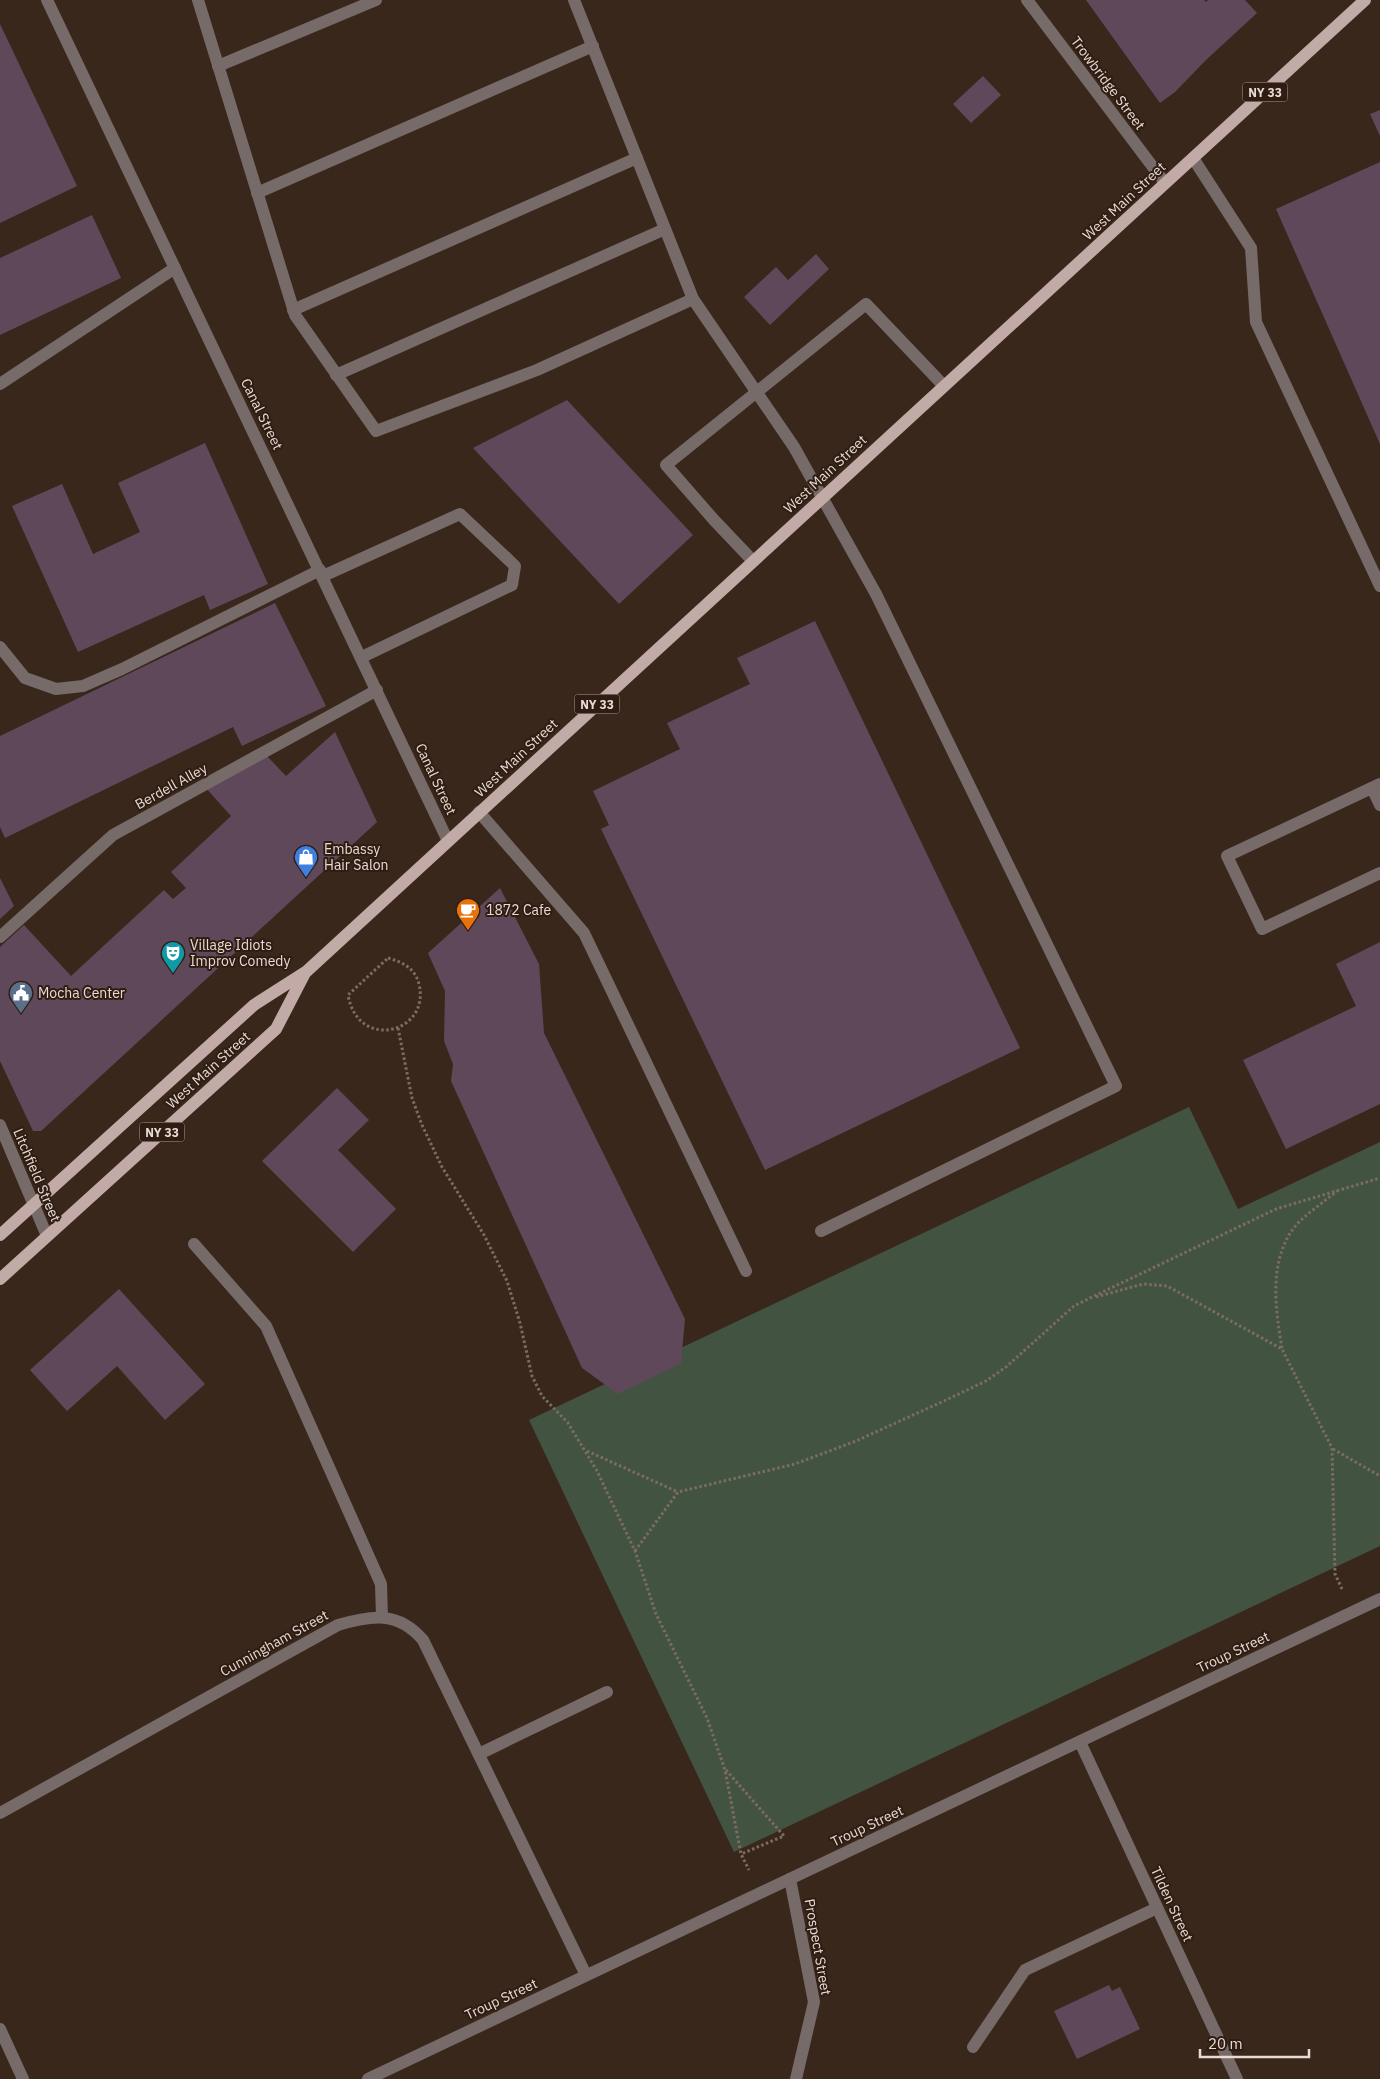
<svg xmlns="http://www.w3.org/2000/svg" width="1380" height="2079" font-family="'IBM Plex Sans',sans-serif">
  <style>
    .green { fill: #435342 }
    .building { fill: #5f485a }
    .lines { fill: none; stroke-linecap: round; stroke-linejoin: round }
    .path { stroke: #7c6c62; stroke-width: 3; stroke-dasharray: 2.5 2.5; stroke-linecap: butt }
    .minor { stroke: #766b69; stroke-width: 12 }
    .major { stroke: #c2aaa7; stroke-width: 12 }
    .labels { text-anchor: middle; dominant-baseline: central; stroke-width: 4; stroke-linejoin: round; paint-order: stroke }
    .shield { fill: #2f1d13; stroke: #b0a29a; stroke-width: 1 }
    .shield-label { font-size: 12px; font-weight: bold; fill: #e8dbd4 }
    .street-label { font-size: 14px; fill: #e8dbd4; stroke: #2f1d13 }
    .poi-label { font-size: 14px; fill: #e8dbd4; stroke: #2f1d13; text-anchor: start }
  </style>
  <rect width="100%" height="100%" fill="#39271c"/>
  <polygon class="green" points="1189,1107 1238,1209 1380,1142 1380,1546 734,1852 529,1420"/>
  <g class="building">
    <polygon points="1086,0 1204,0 1206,2 1208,0 1245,0 1257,13 1206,60 1175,92 1160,103"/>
    <polygon points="0,24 77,186 0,223"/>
    <polygon points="983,76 1001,95 971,123 953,104"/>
    <polygon points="1380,110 1380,136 1370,114"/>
    <polygon points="1380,162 1380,444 1276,209"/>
    <polygon points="92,215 121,278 0,335 0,258"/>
    <polygon points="816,254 829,269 770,325 744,297 776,267 788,280"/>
    <polygon points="567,400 693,535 619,604 473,448"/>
    <polygon points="205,443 268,584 210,610 204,595 78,652 12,506 62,484 93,554 140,532 118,483"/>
    <polygon points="275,603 326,706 242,746 233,727 5,838 0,827 0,736"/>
    <polygon points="815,621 1020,1048 765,1170 601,829 609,825 593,791 680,749 667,723 750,684 737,658"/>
    <polygon points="335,732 377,822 41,1131 33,1131 0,1061 0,947 24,925 71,976 164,890 173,899 186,888 171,872 231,816 205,787 266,755 286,776"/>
    <polygon points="0,878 14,906 0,919"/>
    <polygon points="500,888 539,964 544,1033 685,1319 681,1363 618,1394 582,1368 451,1081 453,1064 444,1041 445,991 428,953"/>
    <polygon points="1380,942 1380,1104 1286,1149 1243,1060 1356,1006 1336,964"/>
    <polygon points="337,1088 369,1120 338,1150 396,1209 353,1252 262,1161"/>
    <polygon points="119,1289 205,1384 165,1420 117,1366 67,1411 30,1370"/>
    <polygon points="1109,1985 1112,1991 1120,1987 1140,2029 1077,2059 1054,2011"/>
  </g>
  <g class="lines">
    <g class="path">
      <path d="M388,958C402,962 415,968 419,984C431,1033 358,1052 348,995Z"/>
      <polyline points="398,1028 412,1098 422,1125 442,1167 484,1235 507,1281 520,1323 532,1376 542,1396 568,1423 597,1471 635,1551 656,1614 707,1718 725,1770 741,1854 749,1870"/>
      <polyline points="1096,1297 1143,1284 1167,1286 1282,1349 1332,1448 1335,1574 1342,1589"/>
      <path d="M1282,1348C1275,1307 1267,1253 1301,1220C1312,1210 1325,1201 1337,1191"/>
      <polyline points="1333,1449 1380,1476"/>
      <polyline points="587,1451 678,1492"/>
      <polyline points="635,1551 678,1492 795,1464 856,1441 946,1400 986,1381 1006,1367 1074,1306 1088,1299 1276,1209 1380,1178"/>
      <polyline points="726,1770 784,1836 741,1854"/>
    </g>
    <g class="minor">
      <polyline points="47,0 448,841"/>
      <polyline points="198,0 295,315 376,431 537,370 693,299 574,0"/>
      <polyline points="1027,0 1165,183"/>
      <polyline points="218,66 376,0"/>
      <polyline points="1193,158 1251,248 1256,322 1380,586"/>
      <polyline points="257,193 593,46"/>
      <polyline points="693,299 794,447 876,594 1116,1086 821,1231"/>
      <polyline points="293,310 637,158"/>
      <polyline points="336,375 665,229"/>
      <polyline points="0,384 175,268"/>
      <polyline points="753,561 714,520 666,465 866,304 944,386"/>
      <polyline points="323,576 460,514 515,566 512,585 362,657"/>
      <polyline points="0,647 25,678 56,689 83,686 122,669 320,570"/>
      <polyline points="1380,784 1227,856 1262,929 1380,873"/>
      <polyline points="1372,788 1380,805"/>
      <polyline points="479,812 584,933 746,1271"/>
      <polyline points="0,937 113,835 377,690"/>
      <polyline points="0,1125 47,1236"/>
      <polyline points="194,1244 266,1326 381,1584 382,1617"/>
      <polyline points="1080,1742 1237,2079"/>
      <polyline points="479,1754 607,1692"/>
      <path d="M0,1813L338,1625C372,1615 398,1611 423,1640L586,1975"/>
      <polyline points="790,1879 814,2002 796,2079"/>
      <polyline points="0,2029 23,2079"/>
      <polyline points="973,2047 1025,1970 1157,1908"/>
      <polyline points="368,2079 1380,1599"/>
    </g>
    <g class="major">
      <polyline points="0,1235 254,1005 307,971 1365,0"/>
      <polyline points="0,1279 276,1029 305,973"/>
    </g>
  </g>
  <defs>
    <g id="shop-pin" transform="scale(1.25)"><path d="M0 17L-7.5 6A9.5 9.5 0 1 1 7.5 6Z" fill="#3f7fe0" stroke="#2f1d13"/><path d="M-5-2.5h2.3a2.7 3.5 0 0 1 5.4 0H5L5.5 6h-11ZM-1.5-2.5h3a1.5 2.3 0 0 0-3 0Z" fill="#fff"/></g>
    <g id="cafe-pin" transform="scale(1.25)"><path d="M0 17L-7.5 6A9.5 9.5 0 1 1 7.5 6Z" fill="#e8710a" stroke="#2f1d13"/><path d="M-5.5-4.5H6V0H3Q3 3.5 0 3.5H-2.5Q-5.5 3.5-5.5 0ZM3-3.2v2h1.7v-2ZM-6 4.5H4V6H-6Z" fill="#fff"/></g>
    <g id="theatre-pin" transform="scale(1.25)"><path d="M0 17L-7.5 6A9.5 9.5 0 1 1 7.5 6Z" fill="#0f9aa8" stroke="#2f1d13"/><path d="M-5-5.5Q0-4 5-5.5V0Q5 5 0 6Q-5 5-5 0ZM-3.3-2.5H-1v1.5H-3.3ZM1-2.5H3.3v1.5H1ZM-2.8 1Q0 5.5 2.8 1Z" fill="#fff"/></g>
    <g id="civic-pin" transform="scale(1.25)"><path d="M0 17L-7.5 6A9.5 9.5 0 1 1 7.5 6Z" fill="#5c6f8a" stroke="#2f1d13"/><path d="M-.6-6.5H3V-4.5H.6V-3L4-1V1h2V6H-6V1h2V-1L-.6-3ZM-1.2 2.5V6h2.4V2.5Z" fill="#fff"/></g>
  </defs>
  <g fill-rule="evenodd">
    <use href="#shop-pin" x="306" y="857"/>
    <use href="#cafe-pin" x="468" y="910"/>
    <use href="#theatre-pin" x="173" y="953"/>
    <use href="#civic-pin" x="21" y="993"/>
  </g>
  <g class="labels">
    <g class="shield">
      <rect x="1242.5" y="82.5" width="45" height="19" rx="4"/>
      <rect x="574.5" y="694.5" width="45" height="19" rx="4"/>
      <rect x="139.5" y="1122.5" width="45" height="19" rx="4"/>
    </g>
    <g class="shield-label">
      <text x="1265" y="92">NY 33</text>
      <text x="597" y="704">NY 33</text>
      <text x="162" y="1132">NY 33</text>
    </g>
    <g class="street-label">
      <text transform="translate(1108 83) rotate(53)">Trowbridge Street</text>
      <text transform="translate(1124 201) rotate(-43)">West Main Street</text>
      <text transform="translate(262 414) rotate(64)">Canal Street</text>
      <text transform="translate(825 474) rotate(-43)">West Main Street</text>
      <text transform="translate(516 758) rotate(-43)">West Main Street</text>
      <text transform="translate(436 779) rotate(65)">Canal Street</text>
      <text transform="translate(171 786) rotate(-29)">Berdell Alley</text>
      <text transform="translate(208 1070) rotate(-42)">West Main Street</text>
      <text transform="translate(37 1175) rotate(67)">Litchfield Street</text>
      <text transform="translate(274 1643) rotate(-29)">Cunningham Street</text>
      <text transform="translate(1233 1652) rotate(-25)">Troup Street</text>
      <text transform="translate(867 1826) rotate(-25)">Troup Street</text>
      <text transform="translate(1172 1904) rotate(65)">Tilden Street</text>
      <text transform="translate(818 1947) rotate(80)">Prospect Street</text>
      <text transform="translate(501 1999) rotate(-25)">Troup Street</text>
    </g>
    <g class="poi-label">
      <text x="324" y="849">Embassy<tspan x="324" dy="16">Hair Salon</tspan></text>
      <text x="486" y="910">1872 Cafe</text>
      <text x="190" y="945">Village Idiots<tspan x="190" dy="16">Improv Comedy</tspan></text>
      <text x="38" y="993">Mocha Center</text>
    </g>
  </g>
  <path d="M1200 2049v8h109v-8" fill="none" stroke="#e8dbd4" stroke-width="2.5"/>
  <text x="1208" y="2049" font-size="15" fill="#e8dbd4" stroke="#2f1d13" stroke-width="4" paint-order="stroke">20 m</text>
</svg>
